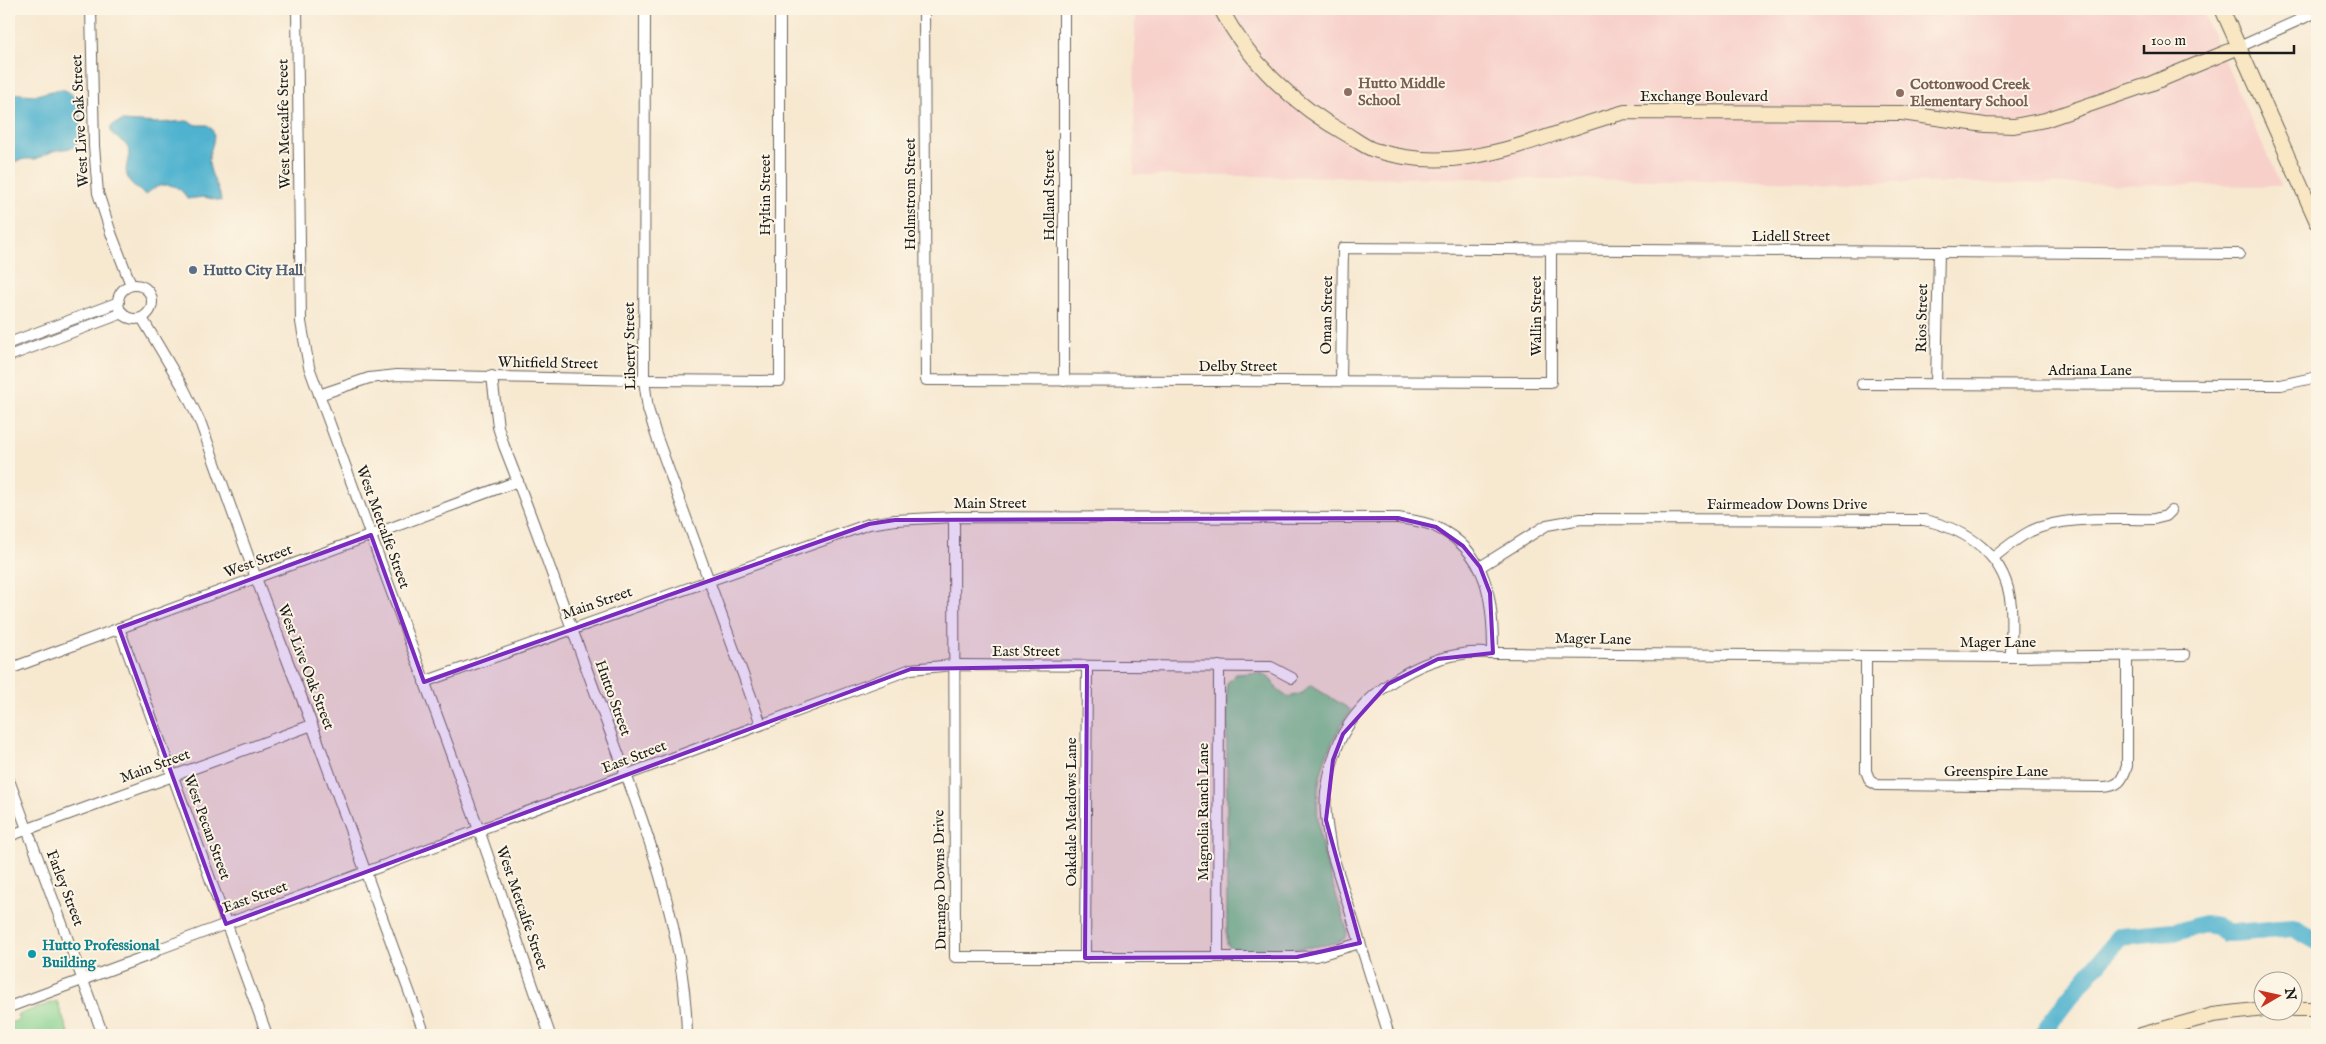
<svg xmlns="http://www.w3.org/2000/svg" width="2326" height="1044" font-family="'IM FELL English',serif">
  <style>
    .built { fill: #f7d0ca }
    .green { fill: #85d18f; stroke: #507656 }
    .water { fill: #50b2cf; stroke: #366776 }
    .lines { fill: none; stroke-linecap: round; stroke-linejoin: round }
    .river { stroke: #50b2cf; stroke-width: 18 }
    .street-casing { stroke: #69635b; stroke-width: 12 }
    .secondary-casing { stroke: #69635b; stroke-width: 16 }
    .street { stroke: #fff; stroke-width: 10 }
    .secondary { stroke: #f9e7c3; stroke-width: 14 }
    .marked { fill: #7b2cbf; fill-opacity: 0.2; stroke: #7b2cbf; stroke-width: 4; stroke-linejoin: round }
    .education-dot { fill: #8d6e63; stroke: #fcf5e5; stroke-width: 2 }
    .service-dot { fill: #5c6f8a; stroke: #fcf5e5; stroke-width: 2 }
    .culture-dot { fill: #0f9aa8; stroke: #fcf5e5; stroke-width: 2 }
    .labels { text-anchor: middle; dominant-baseline: central; stroke-width: 4; stroke-linejoin: round; paint-order: stroke }
    .education-label { font-size: 15px; font-weight: bold; fill: #785e54; stroke: #fcf5e5; text-anchor: start }
    .street-label { font-size: 15px; fill: #1c1c1c; stroke: #fcf5e5 }
    .service-label { font-size: 15px; font-weight: bold; fill: #4e5e75; stroke: #fcf5e5; text-anchor: start }
    .culture-label { font-size: 15px; font-weight: bold; fill: #0d838f; stroke: #fcf5e5; text-anchor: start }
  </style>
  <rect width="100%" height="100%" fill="#fcf5e5"/>
  <filter id="ink" filterUnits="userSpaceOnUse"><feTurbulence type="fractalNoise" baseFrequency=".02" numOctaves="2"/><feDisplacementMap in="SourceGraphic" scale="10" xChannelSelector="R" yChannelSelector="G"/><feConvolveMatrix kernelMatrix="1 2 1 2 8 2 1 2 1" color-interpolation-filters="sRGB"/></filter>
  <filter id="wash" filterUnits="userSpaceOnUse"><feTurbulence type="fractalNoise" baseFrequency=".0096" numOctaves="4" result="noise"/><feDisplacementMap in="SourceGraphic" scale="20" xChannelSelector="R" yChannelSelector="G"/><feGaussianBlur stdDeviation="1.12" result="paint"/><feColorMatrix in="noise" values="0 0 0 0 0 0 0 0 0 0 0 0 0 0 0 0 0 1.4 0 .05"/><feComposite in="paint" operator="in"/></filter>
  <g filter="url(#wash)">
    <rect width="100%" height="100%" fill="#f7e8d0"/>
    <polygon class="built" points="1135,9 2201,9 2281,186 1134,175"/>
    <g class="green">
      <path d="M1236,674C1244,674 1257,671 1265,675C1275,680 1274,692 1289,697L1303,693L1310,685L1351,710C1294,793 1321,843 1347,930C1347,934 1346,938 1342,940C1329,948 1246,954 1233,949C1230,948 1229,946 1227,944V683Z"/>
      <polygon points="57,1001 69,1035 9,1035 9,1020 10,1023 19,1020 17,1015"/>
    </g>
    <g class="water">
      <path d="M60,89C84,92 82,126 78,144L76,147L53,151L36,159H25L9,163V93L36,95Z"/>
      <path d="M122,121L159,123L187,121L197,125H208C221,136 208,148 209,162C210,177 220,187 221,201L204,197L187,199C179,181 158,181 146,195C134,187 123,179 127,164C128,158 130,154 128,148C124,140 115,139 111,132V127L114,124Z"/>
    </g>
    <g class="lines">
      <path class="river" d="M2042,1035C2064,999 2095,970 2120,936L2184,930L2204,924L2217,926L2225,933H2233L2293,928L2317,941"/>
    </g>
  </g>
  <g filter="url(#ink)">
    <g class="lines">
      <g class="street-casing">
        <g id="street">
          <polyline points="91,9 94,146 98,193 111,233 131,285"/>
          <polyline points="297,9 301,322 309,367 479,830 550,1035"/>
          <polyline points="645,9 644,380 648,409 656,435 761,724"/>
          <polyline points="924,9 926,380 1551,382 1551,250"/>
          <polyline points="2239,47 2317,12"/>
          <circle cx="135" cy="302" r="17"/>
          <polyline points="142,318 184,389 201,424 256,578 312,725 425,1035"/>
          <polyline points="9,343 119,302"/>
          <polyline points="9,356 123,313"/>
          <path d="M492,376L498,427L504,446C537,529 566,614 597,697C637,804 685,921 687,1035"/>
          <polyline points="1064,381 1064,9"/>
          <polyline points="1341,381 1343,248 2239,254"/>
          <polyline points="1862,384 2281,385 2317,377"/>
          <polyline points="1936,385 1939,252"/>
          <polyline points="319,395 369,378 397,375 644,380 780,381 780,9"/>
          <polyline points="954,517 955,957 1297,957 1316,956 1360,943"/>
          <path d="M1993,558C2005,548 2017,538 2031,531C2065,515 2117,520 2154,519L2166,516L2171,511"/>
          <path d="M1480,567L1547,525L1581,519L1924,520C1969,530 2007,556 2011,606C2012,623 2011,640 2011,657"/>
          <polyline points="119,628 267,1035"/>
          <path d="M1866,656V771L1870,781L1877,785L2103,787C2119,786 2122,781 2127,766V656"/>
          <polyline points="9,669 518,481"/>
          <path d="M424,682L869,524L895,520L954,517L1398,518C1410,520 1424,521 1436,527C1489,552 1493,601 1493,653"/>
          <polyline points="9,780 103,1035"/>
          <polyline points="9,836 312,725"/>
          <polyline points="1218,957 1219,666"/>
          <polyline points="1085,958 1087,666"/>
          <polyline points="9,1007 152,954 159,949 226,924 911,669 953,665 1271,667 1292,678"/>
          <path d="M1389,1035L1331,850C1328,831 1324,812 1326,793C1329,774 1334,751 1343,734C1367,691 1415,661 1462,654C1472,652 1483,653 1493,653L2011,657L2185,655"/>
        </g>
      </g>
      <g class="secondary-casing">
        <g id="secondary">
          <path d="M1221,9C1249,62 1295,106 1348,135C1356,140 1365,147 1374,150C1404,159 1438,162 1468,157C1522,149 1572,126 1625,112L1902,113L1985,125L2014,126L2045,120L2150,84L2239,47"/>
          <polyline points="2222,9 2317,222"/>
          <polyline points="2294,1009 2317,1009"/>
          <polyline points="2141,1035 2213,1015 2264,1009"/>
        </g>
      </g>
      <use href="#street" class="street"/>
      <use href="#secondary" class="secondary"/>
    </g>
  </g>
  <path class="marked" d="M1398,518L1436,527L1463,546L1480,567L1490,593L1493,653L1438,659L1388,684L1343,734L1333,760L1326,820L1360,943L1297,957L1085,958L1087,666L911,669L226,924L119,628L371,535L424,682L869,524L895,520Z"/>
  <g class="education-dot">
    <circle cx="1348" cy="92" r="5"/>
    <circle cx="1900" cy="93" r="5"/>
  </g>
  <circle class="service-dot" cx="193" cy="270" r="5"/>
  <circle class="culture-dot" cx="32" cy="954" r="5"/>
  <g class="labels">
    <g class="education-label">
      <text x="1358" y="83">Hutto Middle<tspan x="1358" dy="17">School</tspan></text>
      <text x="1910" y="84">Cottonwood Creek<tspan x="1910" dy="17">Elementary School</tspan></text>
    </g>
    <g class="street-label">
      <text x="1704" y="96">Exchange Boulevard</text>
      <text transform="translate(80 121) rotate(-93)">West Live Oak Street</text>
      <text transform="translate(284 124) rotate(-91)">West Metcalfe Street</text>
      <text transform="translate(910 194) rotate(-90)">Holmstrom Street</text>
      <text transform="translate(765 195) rotate(-90)">Hyltin Street</text>
      <text transform="translate(1049 195) rotate(-90)">Holland Street</text>
      <text x="1791" y="236">Lidell Street</text>
      <text transform="translate(1327 315) rotate(-89)">Oman Street</text>
      <text transform="translate(1536 316) rotate(-90)">Wallin Street</text>
      <text transform="translate(1922 318) rotate(-89)">Rios Street</text>
      <text transform="translate(630 346) rotate(-91)">Liberty Street</text>
      <text transform="translate(548 363) rotate(1)">Whitfield Street</text>
      <text x="1238" y="366">Delby Street</text>
      <text x="2090" y="370">Adriana Lane</text>
      <text x="990" y="503">Main Street</text>
      <text x="1787" y="504">Fairmeadow Downs Drive</text>
      <text transform="translate(383 527) rotate(70)">West Metcalfe Street</text>
      <text transform="translate(258 561) rotate(-20)">West Street</text>
      <text transform="translate(597 603) rotate(-19)">Main Street</text>
      <text transform="translate(1593 639) rotate(1)">Mager Lane</text>
      <text x="1998" y="642">Mager Lane</text>
      <text x="1026" y="651">East Street</text>
      <text transform="translate(306 667) rotate(69)">West Live Oak Street</text>
      <text transform="translate(613 698) rotate(70)">Hutto Street</text>
      <text transform="translate(634 757) rotate(-21)">East Street</text>
      <text transform="translate(155 766) rotate(-20)">Main Street</text>
      <text x="1996" y="771">Greenspire Lane</text>
      <text transform="translate(1071 812) rotate(-90)">Oakdale Meadows Lane</text>
      <text transform="translate(1203 812) rotate(-90)">Magnolia Ranch Lane</text>
      <text transform="translate(207 827) rotate(70)">West Pecan Street</text>
      <text transform="translate(940 880) rotate(-91)">Durango Downs Drive</text>
      <text transform="translate(65 888) rotate(69)">Farley Street</text>
      <text transform="translate(255 897) rotate(-20)">East Street</text>
      <text transform="translate(522 908) rotate(71)">West Metcalfe Street</text>
    </g>
    <g class="service-label">
      <text x="203" y="270">Hutto City Hall</text>
    </g>
    <g class="culture-label">
      <text x="42" y="945">Hutto Professional<tspan x="42" dy="17">Building</tspan></text>
    </g>
  </g>
  <rect width="2326" height="1044" fill="none" stroke="#fcf5e5" stroke-width="30"/>
  <g transform="translate(2278 996) rotate(81)"><circle r="24" fill="#fcf5e5" stroke="#a29e95"/>
  <path d="M0-4L9 19L0 12L-9 19Z" fill="#c8321e"/>
  <text y="-8" font-size="14" font-weight="bold" text-anchor="middle" fill="#1c1c1c">N</text>
  </g>
  <path d="M2144 45v8h150v-8" fill="none" stroke="#1c1c1c" stroke-width="2.5"/>
  <text x="2151" y="45" font-size="15" fill="#1c1c1c" stroke="#fcf5e5" stroke-width="4" paint-order="stroke">100 m</text>
</svg>
